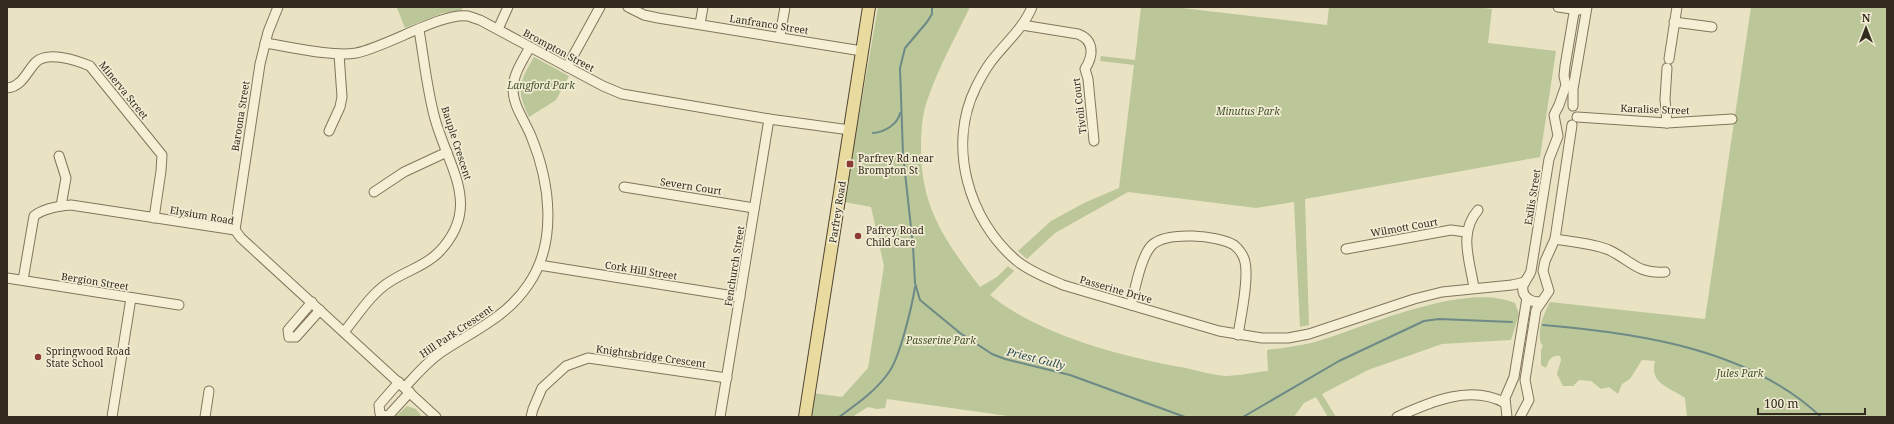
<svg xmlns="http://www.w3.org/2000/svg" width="1894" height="424" font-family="'Noto Serif',serif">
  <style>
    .green { fill: #bbc699 }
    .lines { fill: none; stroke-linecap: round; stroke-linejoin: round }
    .stream { stroke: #6d8a86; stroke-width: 2 }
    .minor-casing { stroke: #82755c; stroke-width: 11 }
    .major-casing { stroke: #504330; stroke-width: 14 }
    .minor { stroke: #f5efd6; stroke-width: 9 }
    .major { stroke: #e9db9f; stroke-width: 12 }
    .poi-dot { fill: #8b3c32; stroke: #f1ecd3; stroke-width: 1.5 }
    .labels { text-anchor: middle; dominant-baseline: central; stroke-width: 3.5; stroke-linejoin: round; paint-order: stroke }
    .street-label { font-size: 10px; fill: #332b1f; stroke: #f1ecd3 }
    .park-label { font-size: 10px; font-style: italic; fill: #3f4e27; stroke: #f1ecd3 }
    .poi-label { font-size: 10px; fill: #332b1f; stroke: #f1ecd3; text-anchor: start }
    .water-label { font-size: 11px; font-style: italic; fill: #2f5052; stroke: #f1ecd3 }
  </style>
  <rect width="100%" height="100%" fill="#e9e3c4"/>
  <g class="green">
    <polygon points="390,7 463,7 461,11 443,13 405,28 397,8"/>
    <path d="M878,7H970C955,38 938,68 927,101C922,115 921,133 921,149C921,208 946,242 980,287L997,277L1008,266L1014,271L990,295C1041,336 1123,357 1186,368C1199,371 1212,375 1225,376C1239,376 1254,372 1268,371L1267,350C1283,348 1299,346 1315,342C1365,327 1465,281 1515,303L1519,314L1511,340L1442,344L1368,370L1322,394L1336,417H1328L1316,397L1304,403L1294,417H1015L887,399L885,408L877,409L868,407L852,417H810L813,393L842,397L868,368L884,266L871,207L844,202Z"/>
    <polygon points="1141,7 1173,7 1327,25 1329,7 1476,7 1492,9 1488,43 1556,51 1540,157 1305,199 1309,325 1300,327 1294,202 1256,208 1128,192 1055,233 1027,259 1018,251 1051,221 1084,203 1119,188 1134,65 1100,61 1101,56 1135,60"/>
    <path d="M1751,7H1887V417H1687L1685,398C1670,387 1649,384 1655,361L1642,360L1630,379L1622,384L1618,394L1609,387L1601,389L1591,381L1579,380L1573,386H1563L1557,374L1561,360L1560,356C1551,355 1549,360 1546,368L1541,365V350L1543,345L1541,344C1537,328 1543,316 1550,302L1705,319Z"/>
    <path d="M534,57L569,76L556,100L529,117C516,90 519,82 534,57Z"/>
    <polygon points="407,406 416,409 422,417 395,417"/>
  </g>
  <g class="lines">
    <g class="stream">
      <polyline points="932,7 932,14 927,22 905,48 900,68 903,154 913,246 915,283 920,300 960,333 992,354 1005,359 1070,375 1185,417"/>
      <path d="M873,133C885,132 898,124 900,113"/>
      <path d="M1543,325C1639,333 1749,349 1821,417"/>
      <path d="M839,417C857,404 876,391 889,372C900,357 912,306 915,287"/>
      <polyline points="1243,417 1339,361 1424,321 1439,319 1512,322"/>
    </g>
    <g class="minor-casing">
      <g id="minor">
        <polyline points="628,7 644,15 658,18 862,51"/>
        <path d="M1032,7C1023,29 1004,44 990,63C985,70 980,79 976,87C947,145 968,220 1017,261C1031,272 1047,278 1063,285L1219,331L1262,338H1288L1309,334L1414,299L1442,292L1512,285L1525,282"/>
        <polyline points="1558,7 1579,10"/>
        <polyline points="1674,22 1712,27"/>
        <polyline points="700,24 703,7"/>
        <path d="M1022,25L1078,34C1094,40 1094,55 1085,69L1088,79L1094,141"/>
        <polyline points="498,29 508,7"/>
        <polyline points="780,36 785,7"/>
        <path d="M265,43C291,47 332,57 356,53C387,47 442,12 468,16C472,17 476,19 480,20L603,86L622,94L769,119L850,130"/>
        <polyline points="1669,59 1677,7"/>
        <polyline points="567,67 600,7"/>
        <path d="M7,88C22,87 27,71 36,62C48,51 76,60 90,66L162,155L161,171L154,218"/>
        <polyline points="1573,106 1573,89 1587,7"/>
        <polyline points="1577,117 1667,123 1732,119"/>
        <polyline points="1667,123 1665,99 1667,68"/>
        <polyline points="329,131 340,107 342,97 339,54"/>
        <polyline points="59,156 66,178 61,206"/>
        <polyline points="624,187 754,208"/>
        <polyline points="374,192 404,172 447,152"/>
        <polyline points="235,230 260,64 268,32 278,7"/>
        <path d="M1555,239C1572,242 1593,243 1609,250C1632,261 1637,274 1665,272"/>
        <polyline points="1346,249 1451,230 1466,232"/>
        <polyline points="539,265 740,297"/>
        <polyline points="7,278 179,305"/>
        <path d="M23,280L34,216C44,208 58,206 71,205L235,230L241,238L436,417"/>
        <path d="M1474,288C1470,261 1458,233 1478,210"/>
        <path d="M1542,301C1532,304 1521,297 1523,286C1525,280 1529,277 1531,271L1549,159L1558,136L1554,115L1559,105L1566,85L1564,76L1565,66L1575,7"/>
        <polyline points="312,302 288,330 289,337 296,337 320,310"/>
        <path d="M1131,305C1135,289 1141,256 1152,245C1167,231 1218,235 1234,245C1239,249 1244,256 1245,262C1249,279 1241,316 1238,335"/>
        <path d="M344,332C358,315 372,292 391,281C406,271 425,266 438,253C483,207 449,169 435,119C427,90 424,59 419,30"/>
        <polyline points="399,382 379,405 380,414 385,416 389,415 410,392"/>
        <path d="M405,387C416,375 426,363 440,353C471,332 506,318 528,285C558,242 550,182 531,136C525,121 513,106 513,89C513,74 523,60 530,47"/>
        <polyline points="112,417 131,298"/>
        <polyline points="205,417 209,391"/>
        <polyline points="531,417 533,409 542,388 566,366 588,358 727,378"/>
        <polyline points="720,417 769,119"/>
        <path d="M1397,417C1430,402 1470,384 1505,403"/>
        <polyline points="1507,417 1505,398 1514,377 1527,298"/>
        <polyline points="1520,417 1529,400 1525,380 1536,310 1549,291 1543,271 1545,261 1555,239 1572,125"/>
      </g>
    </g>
    <g class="major-casing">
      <polyline id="major" points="805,417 869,7"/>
    </g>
    <use href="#minor" class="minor"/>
    <use href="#major" class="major"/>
  </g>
  <g class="poi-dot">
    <rect x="846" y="160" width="8" height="8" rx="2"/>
    <circle cx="858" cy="236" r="4"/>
    <circle cx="38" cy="357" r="4"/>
  </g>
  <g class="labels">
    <g class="street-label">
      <text transform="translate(769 24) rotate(9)">Lanfranco Street</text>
      <text transform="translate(559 50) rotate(28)">Brompton Street</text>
      <text transform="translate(124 90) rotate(51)">Minerva Street</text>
      <text transform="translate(1079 106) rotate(-97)">Tivoli Court</text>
      <text transform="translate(1655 109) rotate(2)">Karalise Street</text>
      <text transform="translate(240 116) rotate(-81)">Baroona Street</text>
      <text transform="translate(457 143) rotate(72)">Bauple Crescent</text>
      <text transform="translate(691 186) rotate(9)">Severn Court</text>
      <text transform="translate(1532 197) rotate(-81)">Exilis Street</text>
      <text transform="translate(837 212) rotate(-81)">Parfrey Road</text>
      <text transform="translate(202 215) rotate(10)">Elysium Road</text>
      <text transform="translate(1404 227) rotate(-10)">Wilmott Court</text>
      <text transform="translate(734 266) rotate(-81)">Fenchurch Street</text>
      <text transform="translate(641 270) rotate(9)">Cork Hill Street</text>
      <text transform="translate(95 281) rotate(9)">Bergion Street</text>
      <text transform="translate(1116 289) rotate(16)">Passerine Drive</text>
      <text transform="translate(456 331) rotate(-34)">Hill Park Crescent</text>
      <text transform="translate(651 356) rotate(8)">Knightsbridge Crescent</text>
    </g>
    <g class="park-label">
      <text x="541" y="85">Langford Park</text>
      <text x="1248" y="111">Minutus Park</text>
      <text x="941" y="340">Passerine Park</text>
      <text x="1740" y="373">Jules Park</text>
    </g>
    <g class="poi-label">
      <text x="858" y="158">Parfrey Rd near<tspan x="858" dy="12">Brompton St</tspan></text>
      <text x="866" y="230">Pafrey Road<tspan x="866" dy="12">Child Care</tspan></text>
      <text x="46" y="351">Springwood Road<tspan x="46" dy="12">State School</tspan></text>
    </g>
    <g class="water-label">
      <text transform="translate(1036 358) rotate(14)">Priest Gully</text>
    </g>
  </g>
  <rect width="1894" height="424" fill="none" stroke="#332b1f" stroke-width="16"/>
  <g transform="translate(1866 28)" stroke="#f1ecd3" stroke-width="3" paint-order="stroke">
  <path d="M0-3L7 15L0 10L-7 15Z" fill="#332b1f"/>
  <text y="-6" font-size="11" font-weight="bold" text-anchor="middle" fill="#332b1f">N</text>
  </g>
  <path d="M1758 408v6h107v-6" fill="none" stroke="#332b1f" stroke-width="2"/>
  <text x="1764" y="408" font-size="12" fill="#332b1f" stroke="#f1ecd3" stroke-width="3" paint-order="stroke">100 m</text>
</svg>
